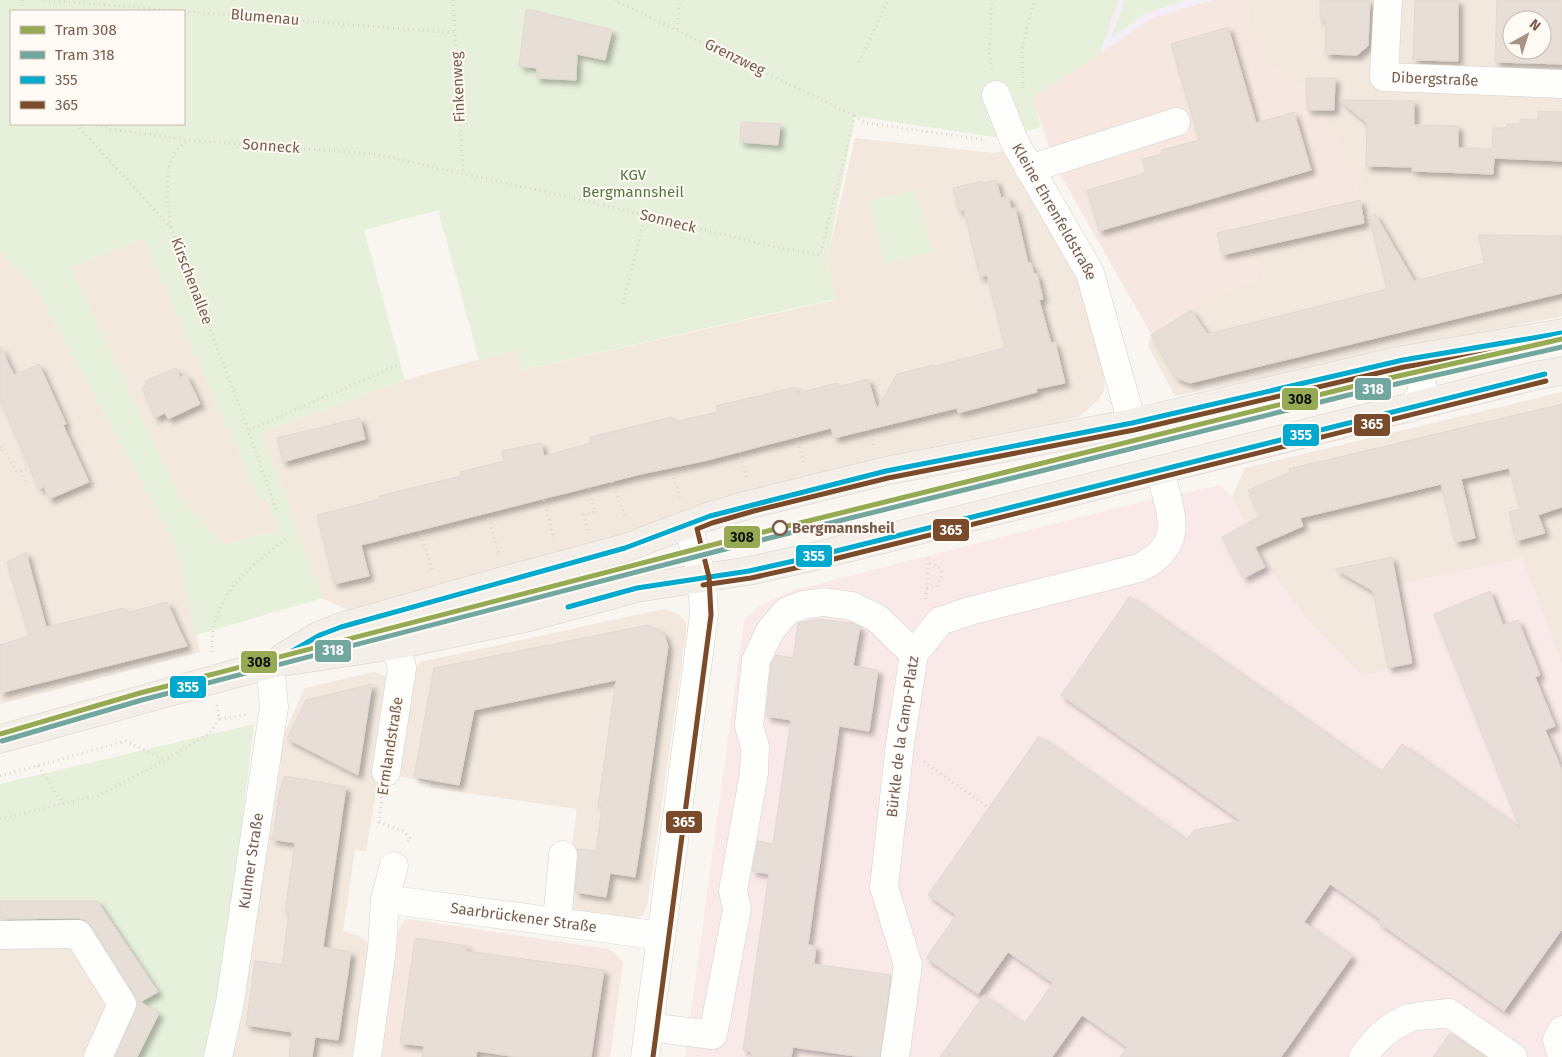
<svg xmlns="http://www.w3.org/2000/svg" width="1562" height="1057" font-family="'Fira Sans',sans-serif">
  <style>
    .residential { fill: #f2e8de; fill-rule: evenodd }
    .commercial { fill: #f6e8e1 }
    .education { fill: #f6eef6 }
    .medical { fill: #fae9e9 }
    .green { fill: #e7f0db; fill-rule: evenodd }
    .building { fill: #e6ded7; stroke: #e2d8d2; fill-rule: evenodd; filter: url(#shadow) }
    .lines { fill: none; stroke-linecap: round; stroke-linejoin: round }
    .minor-casing { stroke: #d7d1cb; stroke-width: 29 }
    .major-casing { stroke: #dad1cc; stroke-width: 29 }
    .path { stroke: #dcd5d0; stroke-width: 3; stroke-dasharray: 1 4; stroke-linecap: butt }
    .minor { stroke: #fefefd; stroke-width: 28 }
    .major { stroke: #f3eee8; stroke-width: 28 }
    .bus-1-casing { stroke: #fffaf3; stroke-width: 9 }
    .bus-2-casing { stroke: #fffaf3; stroke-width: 9 }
    .bus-1 { stroke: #00a9ce; stroke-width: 5 }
    .bus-2 { stroke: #7a4b2a; stroke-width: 5 }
    .tram-1-casing { stroke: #fffaf3; stroke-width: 9 }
    .tram-2-casing { stroke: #fffaf3; stroke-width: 9 }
    .tram-1 { stroke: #95aa53; stroke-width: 5 }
    .tram-2 { stroke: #72a7a0; stroke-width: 5 }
    .stop-dot { fill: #fffaf3; stroke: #7a5c4d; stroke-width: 2.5 }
    .labels { text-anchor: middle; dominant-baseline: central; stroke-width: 4; stroke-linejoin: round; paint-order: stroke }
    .street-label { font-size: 15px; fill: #7a5c4d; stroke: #fffaf3 }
    .park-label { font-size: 15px; fill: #537a41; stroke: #fffaf3 }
    .stop-label { font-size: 15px; font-weight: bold; fill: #7a5c4d; stroke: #fffaf3; text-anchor: start }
    .line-badge { stroke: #fffaf3; stroke-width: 2 }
    .badge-label { font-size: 14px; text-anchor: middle; font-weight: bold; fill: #fff }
    .pale-badge-label { font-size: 14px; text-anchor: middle; font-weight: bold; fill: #111 }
  </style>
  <defs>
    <filter id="shadow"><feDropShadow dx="4.5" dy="4.5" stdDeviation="2.5" flood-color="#0004"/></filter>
  </defs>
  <rect width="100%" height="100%" fill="#f9f5f0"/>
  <g class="residential">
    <path d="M1248,0H1562V316L1175,396L1148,346L1151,334L1213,295L1258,279L1251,248L1364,223L1356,184L1363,182L1355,172L1322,114L1301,86L1268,65L1249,26ZM1512,20H1542V50H1512Z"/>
    <polygon points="855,138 994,153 1004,150 1079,271 1105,377 1104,390 1099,399 1079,417 573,548 348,610 322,598 262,432 405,380 516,349 523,370 835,300 827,259"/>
    <polygon points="143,238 260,500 267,499 281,537 268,532 225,545 180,500 70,267"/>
    <polygon points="0,251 36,289 176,546 200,652 0,704"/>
    <polygon points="1562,392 1562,664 1522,558 1414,664 1362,676 1307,619 1271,571 1232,497 1245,468"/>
    <polygon points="664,609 672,611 679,615 686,623 686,633 647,907 643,915 636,919 562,911 577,809 433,788 430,787 430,782 396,776 412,676 420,662"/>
    <polygon points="374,672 387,677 393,689 366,851 355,850 343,931 359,936 365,940 370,947 358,1057 230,1057 275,753 305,688"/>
    <polygon points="0,921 85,921 139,1002 113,1057 0,1057"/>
  </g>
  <g class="commercial">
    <polygon points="1212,0 1248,0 1249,26 1268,65 1301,86 1322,114 1355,172 1363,182 1356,185 1364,223 1251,248 1258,279 1213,295 1151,334 1058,171 1032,98 1152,17"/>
    <polygon points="409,919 608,949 614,952 623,962 610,1057 379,1057 397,932 404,921"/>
  </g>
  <polygon class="education" points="1118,0 1212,0 1152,18 1100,54"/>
  <polygon class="medical" points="1221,485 1232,497 1271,571 1307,619 1362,676 1414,663 1401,583 1522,558 1562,664 1562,1057 685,1057 744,620 761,605 794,590 1124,506"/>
  <g class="green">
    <path d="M0,0H1118L1100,54L1032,98L1041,127L1001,138L855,116L827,259L835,299L522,370L516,349L479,360L438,210L364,230L405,380L262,432L322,598L196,635L176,546L36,289L0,251ZM11,11H184V124H11ZM143,239L260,501L267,499L281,537L268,532L225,545L181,500L70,267Z"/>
    <polygon points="1125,0 1185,0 1144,14 1111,38"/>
    <polygon points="915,189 932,252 885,264 869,201"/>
    <polygon points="254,724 226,954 206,1057 113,1057 139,1002 86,921 0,921 0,784"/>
  </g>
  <g class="building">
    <polygon points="1320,0 1370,0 1368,46 1357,55 1325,54 1326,20 1320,19"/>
    <polygon points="1415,0 1458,0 1458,61 1413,60"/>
    <path d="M1497,0H1562V64L1495,62ZM1512,20H1542V50H1512Z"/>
    <polygon points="526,9 612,30 605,60 577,54 576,80 536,78 537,68 519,66"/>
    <polygon points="1228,27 1256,123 1294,112 1311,170 1099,231 1087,190 1146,173 1142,159 1162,154 1161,150 1199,140 1171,44"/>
    <polygon points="1306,78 1335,78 1334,110 1307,110"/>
    <polygon points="1339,100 1414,101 1414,125 1458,126 1458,148 1492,149 1493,128 1506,128 1507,124 1520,124 1520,119 1538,120 1538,111 1562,112 1562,161 1494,158 1493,174 1412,171 1412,167 1366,166 1367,123"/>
    <polygon points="741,122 780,124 778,145 740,142"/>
    <polygon points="996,180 1001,198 1008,196 1011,209 1015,208 1028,263 1031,263 1034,274 1037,274 1043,299 1039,300 1051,343 1055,342 1065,383 1036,389 1037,392 958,413 957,408 834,438 831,428 704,461 641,474 361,545 369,576 334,584 317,515 380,499 379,496 461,476 460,472 504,461 502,451 541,443 544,456 591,443 590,437 672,417 673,422 718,412 716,406 796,387 798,393 837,383 838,387 868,379 877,409 897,374 933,365 935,366 1005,348 987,275 980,277 964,210 959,211 953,188 982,181 982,183"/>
    <polygon points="1360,200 1364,223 1222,255 1217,233"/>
    <polygon points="1375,214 1414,281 1485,263 1478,235 1562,236 1562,293 1190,383 1176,378 1151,335 1191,310 1207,334 1387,289 1369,217"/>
    <polygon points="0,346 14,375 39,364 66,424 63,425 89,482 49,499 44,487 39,489 0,399"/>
    <polygon points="176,368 180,377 186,374 200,404 168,419 165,413 155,418 142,387 147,385 145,381"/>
    <polygon points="1562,404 1562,507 1538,515 1545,533 1516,541 1509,512 1520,509 1509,468 1461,479 1475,538 1455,542 1441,484 1300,518 1303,526 1255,547 1265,567 1244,578 1222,537 1260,516 1248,490 1290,472 1289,469"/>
    <polygon points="360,418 365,439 283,462 277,438"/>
    <polygon points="26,552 46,627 124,608 126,613 167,602 187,646 0,693 0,645 29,636 7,562"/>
    <polygon points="1392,557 1412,663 1388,668 1373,591 1335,569"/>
    <polygon points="1490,591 1503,625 1518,620 1540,675 1535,677 1555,726 1545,730 1562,770 1562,929 1504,1011 1378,922 1380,919 1330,884 1304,922 1352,956 1281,1057 1120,1057 1127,1047 1082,1015 1052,1057 940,1057 984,995 1024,1024 1053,983 1008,952 978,994 926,958 956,915 928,895 1039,736 1187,840 1194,830 1241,821 1061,695 1130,596 1381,772 1402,744 1520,828 1434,614"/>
    <polygon points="818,619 852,623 860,627 853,666 878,670 869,731 839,726 808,945 816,946 814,964 891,975 880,1057 862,1057 793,1047 791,1057 750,1057 751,1051 743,1050 769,874 752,871 758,841 773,844 791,720 766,716 771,664 776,655 793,658 798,623"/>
    <polygon points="648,625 658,630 664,634 668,646 642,833 635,877 610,873 606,897 575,892 579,856 577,849 596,851 602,807 598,807 616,680 474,710 459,785 414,777 434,668"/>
    <polygon points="372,684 358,775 287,739 306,700"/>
    <polygon points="284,776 346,787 323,947 351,952 338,1040 315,1037 312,1057 289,1057 292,1032 246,1025 255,961 282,965 289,913 285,912 295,843 271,839 276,827 274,826 277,813 276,813 279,801 277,801"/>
    <polygon points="0,901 97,901 158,992 140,1002 159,1013 137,1057 115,1057 139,1002 91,925 85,920 78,918 0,919"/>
    <polygon points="415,938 467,946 466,951 604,970 591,1057 517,1057 477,1051 476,1057 422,1057 424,1046 400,1043"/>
    <polygon points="1450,1033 1484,1057 1433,1057"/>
  </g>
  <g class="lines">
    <g class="minor-casing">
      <g id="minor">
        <path id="s1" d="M1388,0L1384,77L1562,84"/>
        <path id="s2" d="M996,95L1015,143L1090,273L1132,423"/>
        <polyline points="1029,169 1176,122"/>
        <path d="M1403,360C1415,368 1428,379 1420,395C1418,400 1413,404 1410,408"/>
        <polyline points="386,772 402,668 396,645"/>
        <path id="s3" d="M385,899L661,936"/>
        <polyline points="557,921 563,855"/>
        <polyline points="0,935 78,934 122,1004 98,1057"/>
        <polyline points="1420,1016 1449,1013 1513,1057"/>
        <polyline points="649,1027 713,1035 737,909 733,891 754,773 755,747 749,726 756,660 770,631 787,611 803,605 824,602 852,606 877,618 914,654"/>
        <polyline points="1562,1030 1557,1040 1562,1056"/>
        <path id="s4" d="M218,1057L230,1002L274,707L270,664"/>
        <polyline points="367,1057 382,949 385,899 394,866"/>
        <polyline points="645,1057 704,615 702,578 688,525"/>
        <path id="s5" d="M895,1057L908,965L884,887L900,744L914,654L940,621L970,611L1139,568C1188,544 1170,514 1160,470"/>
        <path d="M1363,1057C1378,1036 1386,1029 1409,1018"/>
      </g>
    </g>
    <g class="major-casing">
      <g id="major">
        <polyline points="283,657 320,635 341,627 499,582 625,548 710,516 752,504 886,471 1132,423 1403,360 1562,333"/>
        <polyline points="0,739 270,664 396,645 530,617 637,588 749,571 816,556 1534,376 1562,371"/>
      </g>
    </g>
    <g class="path">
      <polyline points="22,0 23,11"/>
      <polyline points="44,0 455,33"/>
      <polyline points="453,0 463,174"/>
      <polyline points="614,0 855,116"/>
      <polyline points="677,29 680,0"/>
      <polyline points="859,62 888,0"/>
      <polyline points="992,69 989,53 992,0"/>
      <polyline points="1023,88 1022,49 1034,0"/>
      <polyline points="76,124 171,228 241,410 277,512"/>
      <polyline points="96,124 110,129 188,140 374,154 578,199 761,244 820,255 855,116 866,123 986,140"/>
      <polyline points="1011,208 1020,206"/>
      <path d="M171,227C168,206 163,169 176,151C179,147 184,144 188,140"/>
      <polyline points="623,304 645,216"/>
      <polyline points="249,430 400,364"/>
      <polyline points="868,430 874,446"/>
      <polyline points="797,437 804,465"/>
      <polyline points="0,448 2,447 17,472 26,469"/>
      <polyline points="740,452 747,478"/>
      <polyline points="671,468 680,499"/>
      <polyline points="21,471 26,483"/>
      <polyline points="612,482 626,519"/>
      <polyline points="544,500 554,539"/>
      <polyline points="487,513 499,554"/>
      <polyline points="420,530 433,572"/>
      <polyline points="588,530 584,515 595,512 589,488"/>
      <path d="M927,588L937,586C942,580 944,573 938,566L928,563"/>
      <polyline points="925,599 927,588 928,556"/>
      <path d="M212,652C210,596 247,569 287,538"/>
      <polyline points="217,705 219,719 246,715"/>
      <polyline points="924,762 989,808"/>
      <polyline points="38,766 63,804"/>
      <polyline points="0,776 126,741 165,760"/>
      <polyline points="382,797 379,822 403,831 411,839 406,843"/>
      <polyline points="0,819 100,795 165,760 210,733 219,719"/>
    </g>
    <use href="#minor" class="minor"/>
    <use href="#major" class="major"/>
    <g class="bus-1-casing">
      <g id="bus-1">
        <polyline points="568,607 637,588 749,571 816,556 1545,374"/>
        <polyline points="0,739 270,664 320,635 341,627 625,548 710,516 886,471 1132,423 1403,360 1562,333"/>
      </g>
    </g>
    <g class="bus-2-casing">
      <g id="bus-2">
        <polyline points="703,585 751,578 818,563 1546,381"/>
        <polyline points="653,1057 711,615 709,577 697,529 712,523 754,511 888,478 1134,430 1404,367 1562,341"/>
      </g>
    </g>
    <use href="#bus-1" class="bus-1"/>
    <use href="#bus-2" class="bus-2"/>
    <g class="tram-1-casing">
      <polyline id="tram-1" points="0,734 140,693 739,538 1363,384 1562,339"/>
    </g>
    <g class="tram-2-casing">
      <polyline id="tram-2" points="2,741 142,700 741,545 1365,391 1562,347"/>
    </g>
    <use href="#tram-1" class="tram-1"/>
    <use href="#tram-2" class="tram-2"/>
  </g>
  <circle class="stop-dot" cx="780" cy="528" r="7"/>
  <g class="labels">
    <g class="street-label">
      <text transform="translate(265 17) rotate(5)">Blumenau</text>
      <text transform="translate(735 57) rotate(26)">Grenzweg</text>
      <text stroke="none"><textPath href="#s1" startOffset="128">Dibergstraße</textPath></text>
      <text transform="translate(458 87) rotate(-93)">Finkenweg</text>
      <text transform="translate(271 146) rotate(4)">Sonneck</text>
      <text stroke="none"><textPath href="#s2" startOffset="131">Kleine Ehrenfeldstraße</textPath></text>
      <text transform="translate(668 221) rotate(14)">Sonneck</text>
      <text transform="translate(192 281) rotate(69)">Kirschenallee</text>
      <text stroke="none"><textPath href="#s5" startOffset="326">Bürkle de la Camp-Platz</textPath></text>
      <text transform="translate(390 746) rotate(-81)">Ermlandstraße</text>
      <text stroke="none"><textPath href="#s4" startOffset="199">Kulmer Straße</textPath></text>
      <text stroke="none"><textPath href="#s3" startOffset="140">Saarbrückener Straße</textPath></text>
    </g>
    <g class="park-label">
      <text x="633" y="175">KGV<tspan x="633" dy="17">Bergmannsheil</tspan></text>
    </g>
    <g class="stop-label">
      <text x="792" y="528">Bergmannsheil</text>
    </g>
  </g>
  <g class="line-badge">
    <rect x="1354" y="377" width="38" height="24" rx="5" fill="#72a7a0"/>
    <rect x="1281" y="387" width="38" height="24" rx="5" fill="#95aa53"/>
    <rect x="1353" y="413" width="38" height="24" rx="5" fill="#7a4b2a"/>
    <rect x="1282" y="423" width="38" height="24" rx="5" fill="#00a9ce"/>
    <rect x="932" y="518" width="38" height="24" rx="5" fill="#7a4b2a"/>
    <rect x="723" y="525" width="38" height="24" rx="5" fill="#95aa53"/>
    <rect x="795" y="544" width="38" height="24" rx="5" fill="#00a9ce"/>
    <rect x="314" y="639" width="38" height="24" rx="5" fill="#72a7a0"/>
    <rect x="240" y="650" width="38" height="24" rx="5" fill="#95aa53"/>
    <rect x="169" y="675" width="38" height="24" rx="5" fill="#00a9ce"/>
    <rect x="665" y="810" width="38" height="24" rx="5" fill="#7a4b2a"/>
  </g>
  <g class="badge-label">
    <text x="1373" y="394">318</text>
    <text x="1372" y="429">365</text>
    <text x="1301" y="440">355</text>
    <text x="951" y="535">365</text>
    <text x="814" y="561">355</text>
    <text x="333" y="655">318</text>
    <text x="188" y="692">355</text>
    <text x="684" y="827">365</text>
  </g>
  <g class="pale-badge-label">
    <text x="1300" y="404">308</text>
    <text x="742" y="542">308</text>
    <text x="259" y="667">308</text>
  </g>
  <rect x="10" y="10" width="175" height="115" fill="#fffaf3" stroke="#cabbb1"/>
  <rect x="20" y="26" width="25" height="8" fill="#95aa53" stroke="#cabbb1"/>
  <text x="55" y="35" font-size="15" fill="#7a5c4d">Tram 308</text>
  <rect x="20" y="51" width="25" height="8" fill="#72a7a0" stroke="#cabbb1"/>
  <text x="55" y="60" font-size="15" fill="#7a5c4d">Tram 318</text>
  <rect x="20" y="76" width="25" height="8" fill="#00a9ce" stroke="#cabbb1"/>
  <text x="55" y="85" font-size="15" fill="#7a5c4d">355</text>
  <rect x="20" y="101" width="25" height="8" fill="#7a4b2a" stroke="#cabbb1"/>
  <text x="55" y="110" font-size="15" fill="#7a5c4d">365</text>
  <g transform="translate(1527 35) rotate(39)"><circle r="24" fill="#fffaf3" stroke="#cabbb1"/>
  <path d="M0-4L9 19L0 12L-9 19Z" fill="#a69286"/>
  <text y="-8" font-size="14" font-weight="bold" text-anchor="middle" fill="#7a5c4d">N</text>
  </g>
</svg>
